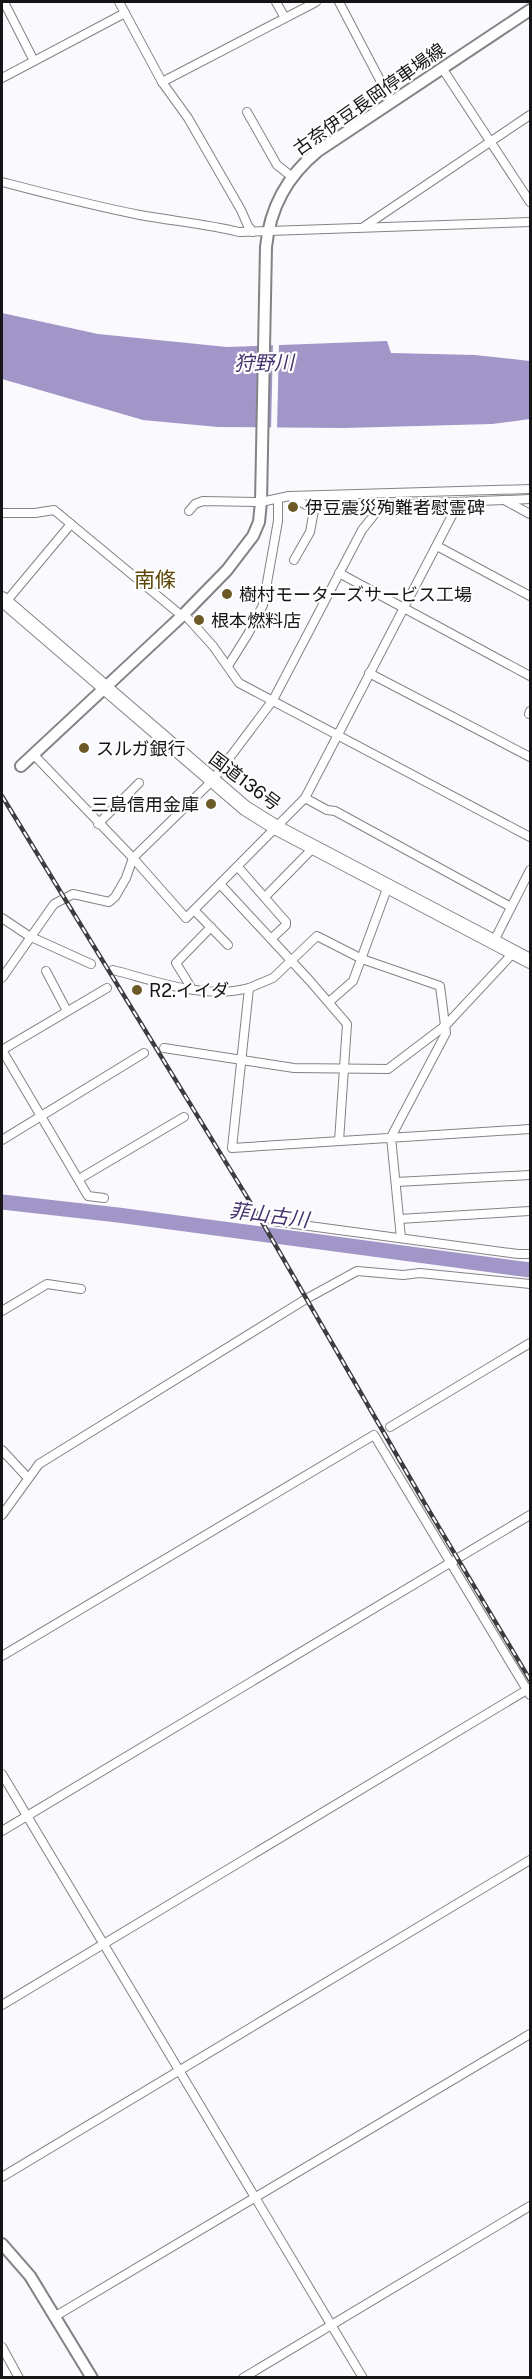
<svg xmlns="http://www.w3.org/2000/svg" width="532" height="2379" font-family="'Public Sans','Noto Sans JP',sans-serif">
  <style>
    .water { fill: #a196c7 }
    .pier { fill: #faf9fd }
    .lines { fill: none; stroke-linecap: round; stroke-linejoin: round }
    .river { stroke: #a196c7; stroke-width: 15 }
    .minor-casing { stroke: #838386; stroke-width: 10 }
    .secondary-casing { stroke: #838386; stroke-width: 14 }
    .trunk-casing { stroke: #838386; stroke-width: 16 }
    .minor { stroke: #fff; stroke-width: 8 }
    .secondary { stroke: #fff; stroke-width: 10 }
    .trunk { stroke: #fff; stroke-width: 14 }
    .rail-casing { stroke: #3d3d3f; stroke-width: 4.5 }
    .rail { stroke: #fff; stroke-width: 2; stroke-dasharray: 7; stroke-linecap: butt }
    .poi-dot { fill: #6d5827; stroke: #fff; stroke-width: 2 }
    .labels { text-anchor: middle; dominant-baseline: central; stroke-width: 4.5; stroke-linejoin: round; paint-order: stroke }
    .street-label { font-size: 18px; fill: #151517; stroke: #fff }
    .poi-label { font-size: 18px; fill: #151517; stroke: #fff; text-anchor: start }
    .water-label { font-size: 20px; font-style: italic; fill: #44316e; stroke: #fff }
    .quarter-label { font-size: 21px; fill: #5d4607; stroke: #fff }
  </style>
  <rect width="100%" height="100%" fill="#faf9fd"/>
  <polygon class="water" points="2,313 98,334 227,347 387,341 391,353 475,355 530,361 530,419 492,424 344,428 218,427 143,420 2,379"/>
  <polygon class="pier" points="273,343 279,343 277,430 271,430"/>
  <g class="lines">
    <polyline class="river" points="2,1202 118,1215 530,1270"/>
    <g class="minor-casing">
      <g id="minor">
        <polyline points="4,2 34,61"/>
        <polyline points="119,2 162,82 188,118 241,210 248,226 253,232"/>
        <polyline points="276,2 285,18"/>
        <polyline points="339,2 391,101"/>
        <polyline points="442,68 530,202"/>
        <polyline points="2,78 125,13"/>
        <polyline points="162,82 316,2"/>
        <polyline points="247,112 277,165 291,176"/>
        <path d="M2,182C48,194 93,206 140,215C173,221 207,224 239,232L530,222"/>
        <polyline points="365,226 530,115"/>
        <polyline points="291,497 306,505 382,505 530,499"/>
        <polyline points="506,501 530,514"/>
        <polyline points="189,511 195,504 203,501 261,502 289,496 530,489"/>
        <polyline points="2,513 35,513 54,510 182,616"/>
        <polyline points="437,546 530,596"/>
        <polyline points="294,560 310,532 315,505"/>
        <polyline points="339,573 530,676"/>
        <polyline points="5,603 71,524"/>
        <polyline points="184,614 213,646 239,683 530,837"/>
        <polyline points="228,666 248,634 263,605 278,521 278,499"/>
        <polyline points="369,673 530,757"/>
        <polyline points="529,714 530,711"/>
        <polyline points="34,755 133,858 186,918 305,798 459,502"/>
        <polyline points="305,798 327,810 335,811 511,907"/>
        <polyline points="98,824 139,783"/>
        <polyline points="238,867 286,922 286,925 271,939"/>
        <polyline points="220,884 310,981 347,1024 339,1141"/>
        <polyline points="265,897 314,847"/>
        <polyline points="195,911 228,945"/>
        <polyline points="2,918 29,936 91,964"/>
        <polyline points="494,941 530,870"/>
        <path d="M113,970C156,981 204,1000 249,988"/>
        <polyline points="46,971 67,1011"/>
        <polyline points="2,978 54,904 73,894 109,902 115,897 126,878 133,858 212,781 273,700 362,530 382,505"/>
        <polyline points="192,989 176,963 211,927"/>
        <polyline points="329,1002 353,981 388,886"/>
        <polyline points="164,1048 294,1068 388,1069 446,1025 514,952"/>
        <polyline points="2,1050 88,1196 104,1198"/>
        <polyline points="2,1050 107,988"/>
        <polyline points="2,1140 144,1053"/>
        <polyline points="79,1179 184,1117"/>
        <polyline points="396,1182 530,1175"/>
        <polyline points="399,1219 530,1211"/>
        <polyline points="272,1221 518,1254 530,1254"/>
        <polyline points="401,1238 391,1137 446,1033 440,986 362,959 317,936 273,978 249,988 232,1148 530,1129"/>
        <polyline points="2,1311 47,1284 81,1289"/>
        <polyline points="390,1427 530,1343"/>
        <polyline points="2,1450 27,1477"/>
        <polyline points="2,1515 39,1464 306,1299 357,1271 403,1275 420,1273 530,1284"/>
        <polyline points="2,1656 374,1435 530,1695"/>
        <polyline points="2,1774 363,2378"/>
        <polyline points="2,1831 530,1515"/>
        <polyline points="2,2005 530,1688"/>
        <polyline points="2,2177 530,1860"/>
        <polyline points="54,2317 530,2034"/>
        <polyline points="2,2347 19,2378"/>
        <polyline points="243,2378 530,2206"/>
      </g>
    </g>
    <g class="secondary-casing">
      <g id="secondary">
        <path d="M21,766L184,614L227,570L253,536L259,522L261,502L266,247C270,207 287,176 318,151L530,10"/>
        <polyline points="2,2244 30,2276 92,2378"/>
      </g>
    </g>
    <g class="trunk-casing">
      <polyline id="trunk" points="2,599 245,808 277,828 530,961"/>
    </g>
    <use href="#minor" class="minor"/>
    <use href="#secondary" class="secondary"/>
    <use href="#trunk" class="trunk"/>
    <g class="rail-casing">
      <polyline id="rail" points="2,796 258,1215 425,1504 530,1680"/>
    </g>
    <use href="#rail" class="rail"/>
  </g>
  <g class="poi-dot">
    <circle cx="293" cy="507" r="6"/>
    <circle cx="227" cy="594" r="6"/>
    <circle cx="199" cy="620" r="6"/>
    <circle cx="84" cy="748" r="6"/>
    <circle cx="211" cy="804" r="6"/>
    <circle cx="137" cy="990" r="6"/>
  </g>
  <g class="labels">
    <g class="street-label">
      <text transform="translate(369 99) rotate(-35)">古奈伊豆長岡停車場線</text>
      <text transform="translate(245 781) rotate(37)">国道136号</text>
    </g>
    <g class="poi-label">
      <text x="305" y="507">伊豆震災殉難者慰霊碑</text>
      <text x="239" y="594">樹村モーターズサービス工場</text>
      <text x="211" y="620">根本燃料店</text>
      <text x="96" y="748">スルガ銀行</text>
      <text x="199" y="804" text-anchor="end">三島信用金庫</text>
      <text x="149" y="990">R2.イイダ</text>
    </g>
    <g class="water-label">
      <text transform="translate(264 363) rotate(-1)">狩野川</text>
      <text transform="translate(269 1215) rotate(7)">菲山古川</text>
    </g>
    <g class="quarter-label">
      <text x="155" y="579">南條</text>
    </g>
  </g>
  <rect width="532" height="2379" fill="none" stroke="#151517" stroke-width="6"/>
</svg>
